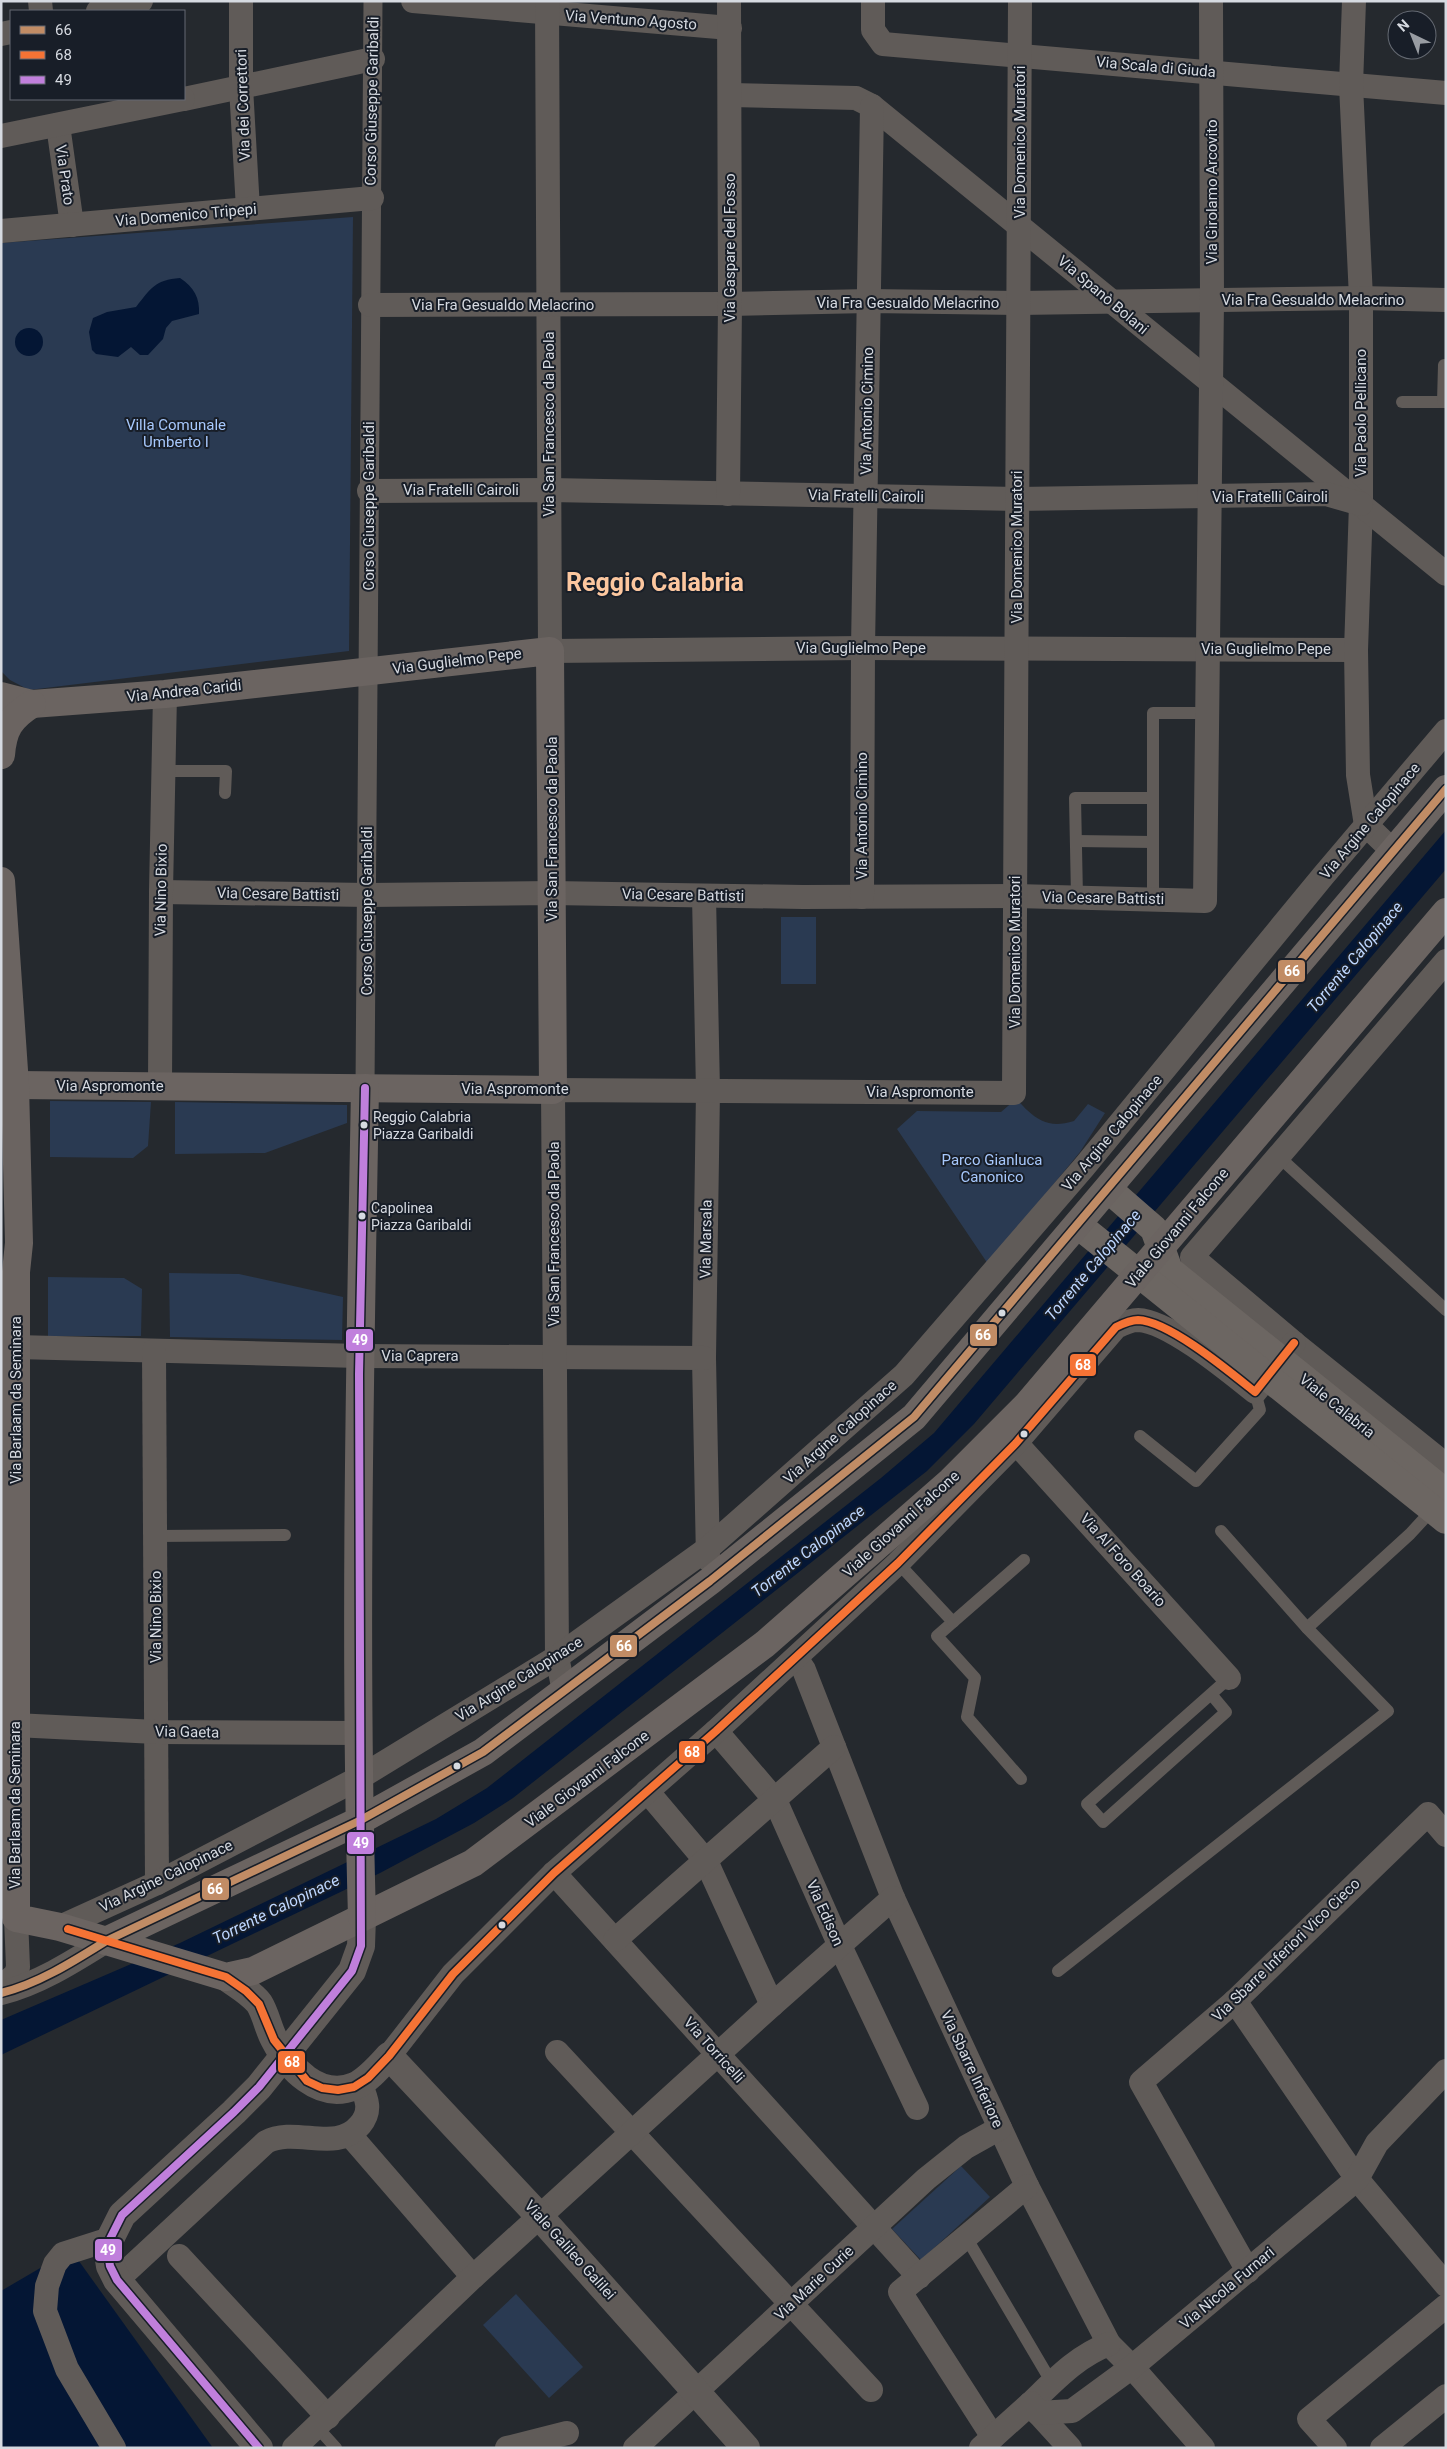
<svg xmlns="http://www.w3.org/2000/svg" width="1447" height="2449" font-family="Roboto,sans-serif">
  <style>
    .green { fill: #2a3a52 }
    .water { fill: #041634 }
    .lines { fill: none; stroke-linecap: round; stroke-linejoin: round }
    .service { stroke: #605b58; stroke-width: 12 }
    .pedestrian { stroke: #605b58; stroke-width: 19 }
    .minor { stroke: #605b58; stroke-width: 24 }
    .tertiary { stroke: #605b58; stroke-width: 28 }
    .secondary { stroke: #6c6662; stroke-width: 28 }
    .primary { stroke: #6b6461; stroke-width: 28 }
    .bus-1-casing { stroke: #181e28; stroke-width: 11 }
    .bus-2-casing { stroke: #181e28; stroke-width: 11 }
    .bus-3-casing { stroke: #181e28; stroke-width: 11 }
    .bus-1 { stroke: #c18c65; stroke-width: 8 }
    .bus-2 { stroke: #f57335; stroke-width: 8 }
    .bus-3 { stroke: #c07fdc; stroke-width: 8 }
    .bus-dot { fill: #d6dae1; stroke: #181e28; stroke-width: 2 }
    .labels { text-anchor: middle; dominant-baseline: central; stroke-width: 4; stroke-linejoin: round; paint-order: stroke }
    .bus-label { font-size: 14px; fill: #d6dae1; stroke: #181e28; text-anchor: start }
    .street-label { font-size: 15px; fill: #d6dae1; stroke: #181e28 }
    .park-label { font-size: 15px; fill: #a7c8fc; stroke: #181e28 }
    .water-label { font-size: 16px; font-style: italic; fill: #bed7ff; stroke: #181e28 }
    .town-label { font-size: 25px; font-weight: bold; fill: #fcc79f; stroke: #181e28 }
    .line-badge { stroke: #181e28; stroke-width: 2 }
    .badge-label { font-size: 14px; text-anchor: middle; font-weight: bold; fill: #fff }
  </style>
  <rect width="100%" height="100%" fill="#25292e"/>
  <g class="green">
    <polygon points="353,217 349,651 29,690 10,680 1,671 1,243"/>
    <rect x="781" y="917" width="35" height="67"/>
    <path d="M1015,1100C1021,1102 1022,1106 1027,1110C1042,1124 1054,1127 1074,1121L1088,1104L1105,1113L1080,1152L988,1264L897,1129L917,1111L1001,1112Z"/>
    <polygon points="50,1101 151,1102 148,1146 133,1158 50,1157"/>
    <polygon points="175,1102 347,1105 347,1123 265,1153 175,1154"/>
    <polygon points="169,1273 239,1274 343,1297 342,1340 170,1337"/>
    <polygon points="48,1277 124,1278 142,1289 141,1336 48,1336"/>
    <polygon points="961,2166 990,2197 921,2260 892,2229"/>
    <polygon points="516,2294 583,2367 549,2398 483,2325"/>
  </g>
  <g class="water">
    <path d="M180,278C194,287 200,298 199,314L172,321L166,328L163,339L148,355H140L131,347L118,357L96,354L92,350L89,332L93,318L107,312L136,307C151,288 155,280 180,278Z"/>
    <circle cx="29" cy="342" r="14"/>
    <polygon points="1446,830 1446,869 974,1424 927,1471 513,1798 474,1823 380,1873 1,2055 1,2020 180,1943 436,1819 487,1788 881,1478 934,1433"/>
    <polygon points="71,2250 213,2448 1,2448 1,2291"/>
  </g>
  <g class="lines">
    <g class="service">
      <polyline points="1402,402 1446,402"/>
      <polyline points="1443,402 1444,365"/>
      <polyline points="163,771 226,771 225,793"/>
      <polyline points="1076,841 1153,842"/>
      <polyline points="1077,897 1075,798 1153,798"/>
      <polyline points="1153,898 1153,713 1208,713"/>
      <polyline points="1278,1156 1446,1310"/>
      <polyline points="1140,1436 1196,1481 1260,1410 1255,1392"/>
      <polyline points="155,1536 285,1535"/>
      <polyline points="898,1563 953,1622 937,1636 975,1678 967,1717 1021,1779"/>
      <polyline points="953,1622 1024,1560"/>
      <polyline points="1307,1628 1410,1534 1433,1509"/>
      <polyline points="1211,1694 1226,1712 1103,1822 1087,1804 1229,1678"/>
      <polyline points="1058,1971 1388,1711 1307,1628 1221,1531"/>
      <polyline points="966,2237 1052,2383"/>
      <polyline points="317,2427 336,2448"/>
    </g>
    <polyline class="pedestrian" points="365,1088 373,1"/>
    <g class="minor">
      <polyline points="40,1 41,11"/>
      <polyline points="241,1 241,87 248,209"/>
      <polyline points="413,1 730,28"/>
      <polyline points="547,1 550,651 863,648 1356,650"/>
      <polyline points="873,1 873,30 883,44 1446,93"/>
      <polyline points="1354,1 1351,85 1361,298 1361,504 1356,650 1358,775 1366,825 1393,851"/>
      <polyline points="98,11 141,1"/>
      <polyline points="1,34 11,32"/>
      <polyline points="731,95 856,98 872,106 1446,574"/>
      <polyline points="184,99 373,59"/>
      <polyline points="58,125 72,225"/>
      <polyline points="1,136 183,99"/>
      <polyline points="1,231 372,198"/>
      <polyline points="370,305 730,304 869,301 1019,303 1361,298 1446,300"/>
      <polyline points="369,491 550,490 1018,499 1326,494 1361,504"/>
      <polyline points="728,494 730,304 729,1"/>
      <polyline points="161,892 368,895 552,893 803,897 1016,896 1205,901 1212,301 1211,1"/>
      <polyline points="704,896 708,1091 704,1358 708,1559"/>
      <polyline points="862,897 863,648 872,106"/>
      <polyline points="1446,961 1192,1257 1294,1343 1446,1465"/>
      <polyline points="160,1087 161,892 165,694"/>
      <polyline points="17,1347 359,1356 704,1358"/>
      <polyline points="154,1351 157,1883"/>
      <polyline points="1016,1443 1229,1678"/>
      <polyline points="796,1658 804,1670 893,1898 1027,2186 1109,2344 1132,2367 1203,2448"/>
      <polyline points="564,1691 557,1657 553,1090 1014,1093 1020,1"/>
      <polyline points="15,1725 156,1732 360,1733"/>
      <polyline points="716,1731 775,1800 840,1946 917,2108"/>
      <polyline points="647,1791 706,1861 772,2005"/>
      <polyline points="554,1873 919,2277"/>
      <polyline points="60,1927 157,1883 359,1778 557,1657 707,1549 904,1375 1084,1167 1323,876 1446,731"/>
      <polyline points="615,1940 834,1747"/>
      <polyline points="1,1987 16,1974 18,1967 16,1918"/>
      <path d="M1,1993C38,1984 74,1961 106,1941"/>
      <polyline points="1235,2001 1357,2179 1446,2285"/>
      <polyline points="557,2052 871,2390"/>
      <path d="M389,2056L453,1974L554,1873L716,1731L898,1563L1016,1443L1116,1327C1122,1324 1131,1320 1138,1320C1169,1321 1230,1372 1255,1392L1294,1343"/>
      <polyline points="350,2135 473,2277"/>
      <polyline points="110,2239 63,2254 55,2264 47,2286 45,2311 67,2369 114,2448"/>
      <polyline points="179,2256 328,2417"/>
      <polyline points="1248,2271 1141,2082 1235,2001 1428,1814 1446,1835"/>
      <path d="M117,2280L266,2142C296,2126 336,2154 360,2125C372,2111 367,2099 360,2083"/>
      <path d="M1031,2403C1055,2380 1077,2356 1109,2344"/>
      <polyline points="1038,2413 1070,2448"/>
      <polyline points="993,2437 900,2292 1027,2186"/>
      <polyline points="294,2448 473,2277 772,2005 893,1898"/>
      <polyline points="507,2448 567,2433"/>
      <polyline points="635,2448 926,2179 966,2147 1000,2128"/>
      <polyline points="981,2448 1031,2403 1038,2413 1072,2411 1132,2367 1357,2179 1377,2143 1446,2071"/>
      <polyline points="1335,2448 1309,2419 1446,2306"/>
      <polyline points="1382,2448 1446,2396"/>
    </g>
    <g class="tertiary">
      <path d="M226,1977C237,1985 250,1992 259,2003C266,2014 268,2028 274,2039C289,2068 319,2101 355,2086C368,2080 379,2067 389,2056L540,2217L746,2448"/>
      <polyline points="259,2448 117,2280 110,2266 108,2253 110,2239 122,2215 234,2112 259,2087 352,1971 361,1946 362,1917"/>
    </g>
    <g class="secondary">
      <polyline points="1108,1189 1154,1229 1169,1270 1446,1493"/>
      <polyline points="1078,1225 1446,1520"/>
    </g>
    <g class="primary">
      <polyline points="1,696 32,704 165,694 550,651 553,1090 15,1085"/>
      <path d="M1,755C3,729 10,718 32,704"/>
      <polyline points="1,881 15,1085 19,1243 16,1272 16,1918 60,1927 226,1977 253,1971 473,1863 765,1644 951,1481 1026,1406 1446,912"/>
      <path d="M362,1917C354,1641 360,1364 365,1088"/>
      <polyline points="106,1941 359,1821 483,1752 710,1581 914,1417 1446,789"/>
    </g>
    <g class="bus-1-casing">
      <path id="bus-1" d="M1,1993C38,1984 74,1961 106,1941L359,1821L483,1752L710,1581L914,1417L1446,789"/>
    </g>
    <g class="bus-2-casing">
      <path id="bus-2" d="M68,1929L226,1977L246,1991L259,2004L274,2040L307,2081L322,2088L338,2090L354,2087L368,2078L389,2056L453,1974L554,1873L716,1731L898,1563L1016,1443L1116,1327C1122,1324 1131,1320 1138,1320C1169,1321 1230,1372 1255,1392L1294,1343"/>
    </g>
    <g class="bus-3-casing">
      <polyline id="bus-3" points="259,2448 117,2280 110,2266 108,2253 110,2239 122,2215 234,2112 259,2087 352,1971 361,1946 359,1374 365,1088"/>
    </g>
    <use href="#bus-1" class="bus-1"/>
    <use href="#bus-2" class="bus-2"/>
    <use href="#bus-3" class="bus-3"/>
  </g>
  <g class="bus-dot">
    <circle cx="364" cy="1125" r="4.5"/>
    <circle cx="362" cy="1216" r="4.5"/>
    <circle cx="1002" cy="1313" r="4.5"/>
    <circle cx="1024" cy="1434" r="4.5"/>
    <circle cx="457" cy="1766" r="4.5"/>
    <circle cx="502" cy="1925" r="4.5"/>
  </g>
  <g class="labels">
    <g class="bus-label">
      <text x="373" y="1117">Reggio Calabria<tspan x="373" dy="17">Piazza Garibaldi</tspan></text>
      <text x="371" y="1208">Capolinea<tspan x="371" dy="17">Piazza Garibaldi</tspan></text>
    </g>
    <g class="street-label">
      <text transform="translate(631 20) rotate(4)">Via Ventuno Agosto</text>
      <text transform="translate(1156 67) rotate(5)">Via Scala di Giuda</text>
      <text transform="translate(372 101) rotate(-89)">Corso Giuseppe Garibaldi</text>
      <text transform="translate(243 105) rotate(-92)">Via dei Correttori</text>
      <text transform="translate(1020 142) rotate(-90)">Via Domenico Muratori</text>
      <text transform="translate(65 175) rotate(82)">Via Prato</text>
      <text transform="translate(1212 192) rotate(-90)">Via Girolamo Arcovito</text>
      <text transform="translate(186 215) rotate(-5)">Via Domenico Tripepi</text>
      <text transform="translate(730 248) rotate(-90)">Via Gaspare del Fosso</text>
      <text transform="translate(1103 295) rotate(40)">Via Spanò Bolani</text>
      <text x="1313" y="300">Via Fra Gesualdo Melacrino</text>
      <text x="908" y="303">Via Fra Gesualdo Melacrino</text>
      <text x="503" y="305">Via Fra Gesualdo Melacrino</text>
      <text transform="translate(867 411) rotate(-89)">Via Antonio Cimino</text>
      <text transform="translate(1361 413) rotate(-90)">Via Paolo Pellicano</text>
      <text transform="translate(549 424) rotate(-90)">Via San Francesco da Paola</text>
      <text x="461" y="490">Via Fratelli Cairoli</text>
      <text transform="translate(866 496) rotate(1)">Via Fratelli Cairoli</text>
      <text x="1270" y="497">Via Fratelli Cairoli</text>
      <text transform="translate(369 506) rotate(-90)">Corso Giuseppe Garibaldi</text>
      <text transform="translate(1017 547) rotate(-90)">Via Domenico Muratori</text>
      <text x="861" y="648">Via Guglielmo Pepe</text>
      <text x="1266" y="649">Via Guglielmo Pepe</text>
      <text transform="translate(457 661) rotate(-7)">Via Guglielmo Pepe</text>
      <text transform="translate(184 691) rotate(-6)">Via Andrea Caridi</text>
      <text transform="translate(862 816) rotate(-90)">Via Antonio Cimino</text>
      <text transform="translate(1370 821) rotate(-50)">Via Argine Calopinace</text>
      <text transform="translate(552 829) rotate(-90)">Via San Francesco da Paola</text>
      <text transform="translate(161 890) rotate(-89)">Via Nino Bixio</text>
      <text transform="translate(278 894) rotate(1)">Via Cesare Battisti</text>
      <text transform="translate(683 895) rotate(1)">Via Cesare Battisti</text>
      <text transform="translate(1103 898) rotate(1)">Via Cesare Battisti</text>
      <text transform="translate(367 911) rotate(-90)">Corso Giuseppe Garibaldi</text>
      <text transform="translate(1015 952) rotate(-90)">Via Domenico Muratori</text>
      <text x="110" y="1086">Via Aspromonte</text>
      <text x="515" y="1089">Via Aspromonte</text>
      <text x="920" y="1092">Via Aspromonte</text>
      <text transform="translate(1112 1133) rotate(-50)">Via Argine Calopinace</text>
      <text transform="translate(1177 1228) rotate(-50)">Viale Giovanni Falcone</text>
      <text transform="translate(554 1234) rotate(-90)">Via San Francesco da Paola</text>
      <text transform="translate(706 1239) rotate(-89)">Via Marsala</text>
      <text x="420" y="1356">Via Caprera</text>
      <text transform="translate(16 1400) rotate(-90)">Via Barlaam da Seminara</text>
      <text transform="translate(1337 1406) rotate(39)">Viale Calabria</text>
      <text transform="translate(840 1432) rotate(-42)">Via Argine Calopinace</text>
      <text transform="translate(901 1524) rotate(-42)">Viale Giovanni Falcone</text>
      <text transform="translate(1123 1560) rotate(48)">Via Al Foro Boario</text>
      <text transform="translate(156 1617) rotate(-90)">Via Nino Bixio</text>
      <text transform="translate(519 1679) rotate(-32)">Via Argine Calopinace</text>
      <text transform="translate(187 1732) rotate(1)">Via Gaeta</text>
      <text transform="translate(587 1779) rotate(-37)">Viale Giovanni Falcone</text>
      <text transform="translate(15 1805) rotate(-90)">Via Barlaam da Seminara</text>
      <text transform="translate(166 1876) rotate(-26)">Via Argine Calopinace</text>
      <text transform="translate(825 1913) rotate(66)">Via Edison</text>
      <text transform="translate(1286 1950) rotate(-44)">Via Sbarre Inferiori Vico Cieco</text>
      <text transform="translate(714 2050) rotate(48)">Via Torricelli</text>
      <text transform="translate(972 2069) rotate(65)">Via Sbarre Inferiore</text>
      <text transform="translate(570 2250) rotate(48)">Viale Galileo Galilei</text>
      <text transform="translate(814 2283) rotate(-43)">Via Marie Curie</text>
      <text transform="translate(1227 2288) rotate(-40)">Via Nicola Furnari</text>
    </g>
    <g class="park-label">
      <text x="176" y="425">Villa Comunale<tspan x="176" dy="17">Umberto I</tspan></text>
      <text x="992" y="1160">Parco Gianluca<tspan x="992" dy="17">Canonico</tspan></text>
    </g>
    <g class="water-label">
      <text transform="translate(1355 957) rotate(-50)">Torrente Calopinace</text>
      <text transform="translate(1093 1265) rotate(-50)">Torrente Calopinace</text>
      <text transform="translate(808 1551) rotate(-38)">Torrente Calopinace</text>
      <text transform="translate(276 1909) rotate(-26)">Torrente Calopinace</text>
    </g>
    <g class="town-label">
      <text x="655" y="582">Reggio Calabria</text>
    </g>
  </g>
  <g class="line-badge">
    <rect x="1277" y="959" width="29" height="24" rx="5" fill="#c18c65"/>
    <rect x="969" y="1323" width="29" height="24" rx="5" fill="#c18c65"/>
    <rect x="345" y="1328" width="29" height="24" rx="5" fill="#c07fdc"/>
    <rect x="1069" y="1353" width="28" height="24" rx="5" fill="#f57335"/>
    <rect x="609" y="1634" width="29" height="24" rx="5" fill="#c18c65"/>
    <rect x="678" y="1740" width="28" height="24" rx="5" fill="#f57335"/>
    <rect x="346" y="1831" width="29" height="24" rx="5" fill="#c07fdc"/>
    <rect x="201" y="1877" width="29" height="24" rx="5" fill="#c18c65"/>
    <rect x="277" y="2050" width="29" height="24" rx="5" fill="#f57335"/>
    <rect x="94" y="2238" width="29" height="24" rx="5" fill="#c07fdc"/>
  </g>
  <g class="badge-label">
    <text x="1292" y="976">66</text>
    <text x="983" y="1340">66</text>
    <text x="360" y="1345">49</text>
    <text x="1083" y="1370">68</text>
    <text x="624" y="1651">66</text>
    <text x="692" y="1757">68</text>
    <text x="361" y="1848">49</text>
    <text x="215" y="1894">66</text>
    <text x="292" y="2067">68</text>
    <text x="108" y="2255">49</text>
  </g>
  <rect width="1447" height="2449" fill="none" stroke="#d6dae1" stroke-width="5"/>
  <rect x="10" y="10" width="175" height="90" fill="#181e28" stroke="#646972"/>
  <rect x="20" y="26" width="25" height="8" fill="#c18c65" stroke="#646972"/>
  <text x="55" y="35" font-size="15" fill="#d6dae1">66</text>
  <rect x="20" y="51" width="25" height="8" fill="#f57335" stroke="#646972"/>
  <text x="55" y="60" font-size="15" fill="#d6dae1">68</text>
  <rect x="20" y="76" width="25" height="8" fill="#c07fdc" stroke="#646972"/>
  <text x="55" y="85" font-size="15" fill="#d6dae1">49</text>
  <g transform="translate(1412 35) rotate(317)"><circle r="24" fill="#181e28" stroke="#646972"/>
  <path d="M0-4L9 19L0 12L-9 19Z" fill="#989ca2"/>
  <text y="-8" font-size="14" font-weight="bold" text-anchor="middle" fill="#d6dae1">N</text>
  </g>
</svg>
